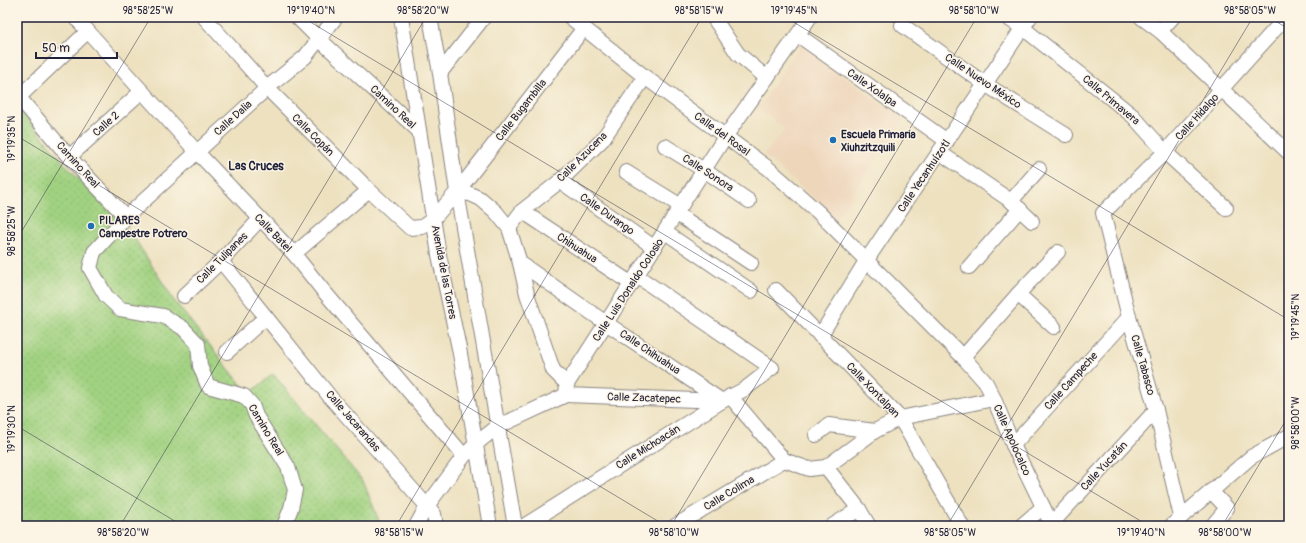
<svg xmlns="http://www.w3.org/2000/svg" width="1306" height="543" font-family="Pangolin,sans-serif">
  <style>
    .built { fill: #eed6bb }
    .grass { fill: url(#grass-dots); stroke: #627a5e }
    .lines { fill: none; stroke-linecap: round; stroke-linejoin: round }
    .minor-casing { stroke: #88827e; stroke-width: 16 }
    .minor { stroke: #fff; stroke-width: 14 }
    .ticks { fill: none; stroke: #22223b; stroke-width: 1; stroke-opacity: 0.45 }
    .poi-dot { fill: #1f6fb2; stroke: #fcf5e5; stroke-width: 1.5 }
    .labels { text-anchor: middle; dominant-baseline: central; stroke-width: 3; stroke-linejoin: round; paint-order: stroke }
    .street-label { font-size: 11px; fill: #22223b; stroke: #fcf5e5 }
    .poi-label { font-size: 11px; font-weight: bold; fill: #22223b; stroke: #fcf5e5; text-anchor: start }
    .neighbourhood-label { font-size: 12px; font-weight: bold; fill: #22223b; stroke: #fcf5e5 }
    .neatline { fill: none; stroke: #22223b; stroke-width: 1.5 }
    .ticks-label { font-size: 10px; text-anchor: middle; fill: #22223b }
  </style>
  <defs>
    <pattern id="grass-dots" width="8" height="8" patternUnits="userSpaceOnUse"><rect width="8" height="8" fill="#a1d281"/><path d="M2 2h.1M6 6h.1" fill="none" stroke="#8ab470" stroke-width="1.8" stroke-linecap="round"/></pattern>
  </defs>
  <rect width="100%" height="100%" fill="#fcf5e5"/>
  <filter id="ink" filterUnits="userSpaceOnUse"><feTurbulence type="fractalNoise" baseFrequency=".025" numOctaves="2"/><feDisplacementMap in="SourceGraphic" scale="8" xChannelSelector="R" yChannelSelector="G"/><feConvolveMatrix kernelMatrix="1 2 1 2 8 2 1 2 1" color-interpolation-filters="sRGB"/></filter>
  <filter id="wash" filterUnits="userSpaceOnUse"><feTurbulence type="fractalNoise" baseFrequency=".012" numOctaves="4" result="noise"/><feDisplacementMap in="SourceGraphic" scale="16" xChannelSelector="R" yChannelSelector="G"/><feGaussianBlur stdDeviation="0.9" result="paint"/><feColorMatrix in="noise" values="0 0 0 0 0 0 0 0 0 0 0 0 0 0 0 0 0 1.4 0 .05"/><feComposite in="paint" operator="in"/></filter>
  <g filter="url(#wash)">
    <rect width="100%" height="100%" fill="#ede1c0"/>
    <polygon class="built" points="801,45 903,119 837,218 764,155 785,129 758,108"/>
    <polygon class="grass" points="17,106 64,163 131,233 175,302 249,394 273,374 363,481 381,526 17,526"/>
  </g>
  <g filter="url(#ink)">
    <g class="lines">
      <g class="minor-casing">
        <g id="minor">
          <polyline points="75,17 196,151 294,254 321,288 464,456"/>
          <polyline points="204,17 267,88 369,190 410,228 422,227 433,219 457,192 584,28"/>
          <polyline points="297,17 319,39 419,131"/>
          <polyline points="401,17 439,255 459,348 490,526"/>
          <polyline points="430,17 440,73 457,192 515,526"/>
          <polyline points="570,17 645,77 768,168 818,212 963,357 986,383 994,399 1013,445 1048,517 1057,526"/>
          <polyline points="713,17 738,54 767,78"/>
          <polyline points="1006,17 1023,28 1133,116 1165,152 1226,208"/>
          <polyline points="1141,17 1160,31 1289,153"/>
          <polyline points="902,25 985,84 1066,135"/>
          <polyline points="1160,31 1173,17"/>
          <polyline points="798,35 947,141"/>
          <polyline points="440,73 484,17"/>
          <polyline points="17,95 69,157 126,217"/>
          <polyline points="19,97 88,31"/>
          <polyline points="665,146 704,170 749,201"/>
          <polyline points="939,152 1011,201 1032,221"/>
          <polyline points="69,157 142,91"/>
          <polyline points="626,172 681,206"/>
          <polyline points="560,181 655,248"/>
          <polyline points="457,192 470,194 481,199 496,212 509,228 520,263 527,294 553,370 567,384"/>
          <polyline points="1011,201 1039,169"/>
          <polyline points="522,211 632,284"/>
          <polyline points="677,214 751,263"/>
          <polyline points="509,228 522,211 560,181 602,140 645,77"/>
          <polyline points="665,232 751,291"/>
          <polyline points="294,254 369,190"/>
          <polyline points="221,261 331,398 427,506 434,514 436,526"/>
          <polyline points="520,263 606,323 722,401"/>
          <polyline points="969,267 1020,209"/>
          <polyline points="776,290 900,418 962,526"/>
          <polyline points="1018,294 1054,327"/>
          <polyline points="184,296 221,261 260,219"/>
          <polyline points="820,336 866,261 1030,17"/>
          <polyline points="227,352 266,317"/>
          <polyline points="963,357 1018,294 1058,252"/>
          <polyline points="566,395 721,401"/>
          <polyline points="730,396 784,460 809,469 826,467 859,509 869,526"/>
          <polyline points="816,435 829,425 875,431"/>
          <polyline points="1013,445 1129,317"/>
          <polyline points="826,467 875,431 900,418 994,399"/>
          <polyline points="1211,491 1227,508 1212,526"/>
          <polyline points="1181,517 1156,410 1129,317 1103,213 1165,152 1286,17"/>
          <polyline points="1053,522 1156,410"/>
          <polyline points="284,526 291,508 295,490 288,467 256,416 252,405 244,396 208,386 200,366 198,344 183,328 163,316 120,309 106,296 90,268 94,252 126,217 267,88 305,57 336,17"/>
          <polyline points="416,526 427,506 464,456 477,443 497,427 566,395 567,384 725,137 810,17"/>
          <polyline points="524,526 722,401 745,389 772,368 637,276"/>
          <polyline points="675,526 784,460"/>
          <polyline points="832,526 859,509"/>
          <polyline points="1021,526 1043,507"/>
          <polyline points="1171,526 1251,457 1289,436"/>
        </g>
      </g>
      <use href="#minor" class="minor"/>
    </g>
  </g>
  <path class="ticks" d="M302,17L1149,526M785,17L1289,320M1268,17L1289,29M17,136L666,526M17,239L151,17M17,426L183,526M120,526L426,17M396,526L702,17M671,526L977,17M947,526L1253,17M1222,526L1289,415"/>
  <g class="poi-dot">
    <circle cx="833" cy="140" r="4"/>
    <circle cx="91" cy="226" r="4"/>
  </g>
  <g class="labels">
    <g class="street-label">
      <text transform="translate(983 81) rotate(34)">Calle Nuevo México</text>
      <text transform="translate(872 88) rotate(35)">Calle Xolalpa</text>
      <text transform="translate(1111 100) rotate(40)">Calle Primavera</text>
      <text transform="translate(393 107) rotate(43)">Camino Real</text>
      <text transform="translate(521 110) rotate(-52)">Calle Bugambilla</text>
      <text transform="translate(1197 117) rotate(-48)">Calle Hidalgo</text>
      <text transform="translate(233 118) rotate(-42)">Calle Dalia</text>
      <text transform="translate(106 124) rotate(-42)">Calle 2</text>
      <text transform="translate(722 134) rotate(36)">Calle del Rosal</text>
      <text transform="translate(313 135) rotate(45)">Calle Copán</text>
      <text transform="translate(582 157) rotate(-45)">Calle Azucena</text>
      <text transform="translate(78 165) rotate(48)">Camino Real</text>
      <text transform="translate(708 173) rotate(33)">Calle Sonora</text>
      <text transform="translate(924 176) rotate(-56)">Calle Yecanhuízotl</text>
      <text transform="translate(607 214) rotate(35)">Calle Durango</text>
      <text transform="translate(273 233) rotate(46)">Calle Batel</text>
      <text transform="translate(577 248) rotate(33)">Chihuahua</text>
      <text transform="translate(222 258) rotate(-45)">Calle Tulipanes</text>
      <text transform="translate(444 272) rotate(79)">Avenida de las Torres</text>
      <text transform="translate(628 290) rotate(-57)">Calle Luis Donaldo Colosio</text>
      <text transform="translate(650 352) rotate(34)">Calle Chihuahua</text>
      <text transform="translate(1143 365) rotate(74)">Calle Tabasco</text>
      <text transform="translate(1071 381) rotate(-48)">Calle Campeche</text>
      <text transform="translate(873 390) rotate(46)">Calle Xontalpan</text>
      <text transform="translate(644 398) rotate(2)">Calle Zacatepec</text>
      <text transform="translate(353 421) rotate(49)">Calle Jacarandas</text>
      <text transform="translate(266 430) rotate(59)">Camino Real</text>
      <text transform="translate(1012 440) rotate(66)">Calle Apolocalco</text>
      <text transform="translate(648 447) rotate(-32)">Calle Michoacán</text>
      <text transform="translate(1104 466) rotate(-47)">Calle Yucatán</text>
      <text transform="translate(729 493) rotate(-31)">Calle Colima</text>
    </g>
    <g class="poi-label">
      <text x="841" y="134">Escuela Primaria<tspan x="841" dy="13">Xiuhzitzquili</tspan></text>
      <text x="99" y="220">PILARES<tspan x="99" dy="13">Campestre Potrero</tspan></text>
    </g>
    <g class="neighbourhood-label">
      <text x="256" y="166">Las Cruces</text>
    </g>
  </g>
  <rect width="1306" height="543" fill="none" stroke="#fcf5e5" stroke-width="44"/>
  <path d="M36 52v6h81v-6" fill="none" stroke="#22223b" stroke-width="2"/>
  <text x="42" y="52" font-size="12" fill="#22223b" stroke="#fcf5e5" stroke-width="3" paint-order="stroke">50 m</text>
  <rect x="22" y="22" width="1262" height="499" class="neatline"/>
  <g class="ticks-label">
    <text x="148" y="14">98°58'25"W</text>
    <text x="311" y="14">19°19'40"N</text>
    <text x="423" y="14">98°58'20"W</text>
    <text x="699" y="14">98°58'15"W</text>
    <text x="794" y="14">19°19'45"N</text>
    <text x="974" y="14">98°58'10"W</text>
    <text x="1250" y="14">98°58'05"W</text>
    <text transform="translate(11 139) rotate(-90)" y="4">19°19'35"N</text>
    <text transform="translate(11 231) rotate(-90)" y="4">98°58'25"W</text>
    <text transform="translate(1295 317) rotate(-90)" y="4">19°19'45"N</text>
    <text transform="translate(1295 423) rotate(-90)" y="4">98°58'00"W</text>
    <text transform="translate(11 429) rotate(-90)" y="4">19°19'30"N</text>
    <text x="123" y="536">98°58'20"W</text>
    <text x="399" y="536">98°58'15"W</text>
    <text x="674" y="536">98°58'10"W</text>
    <text x="950" y="536">98°58'05"W</text>
    <text x="1141" y="536">19°19'40"N</text>
    <text x="1225" y="536">98°58'00"W</text>
  </g>
</svg>
